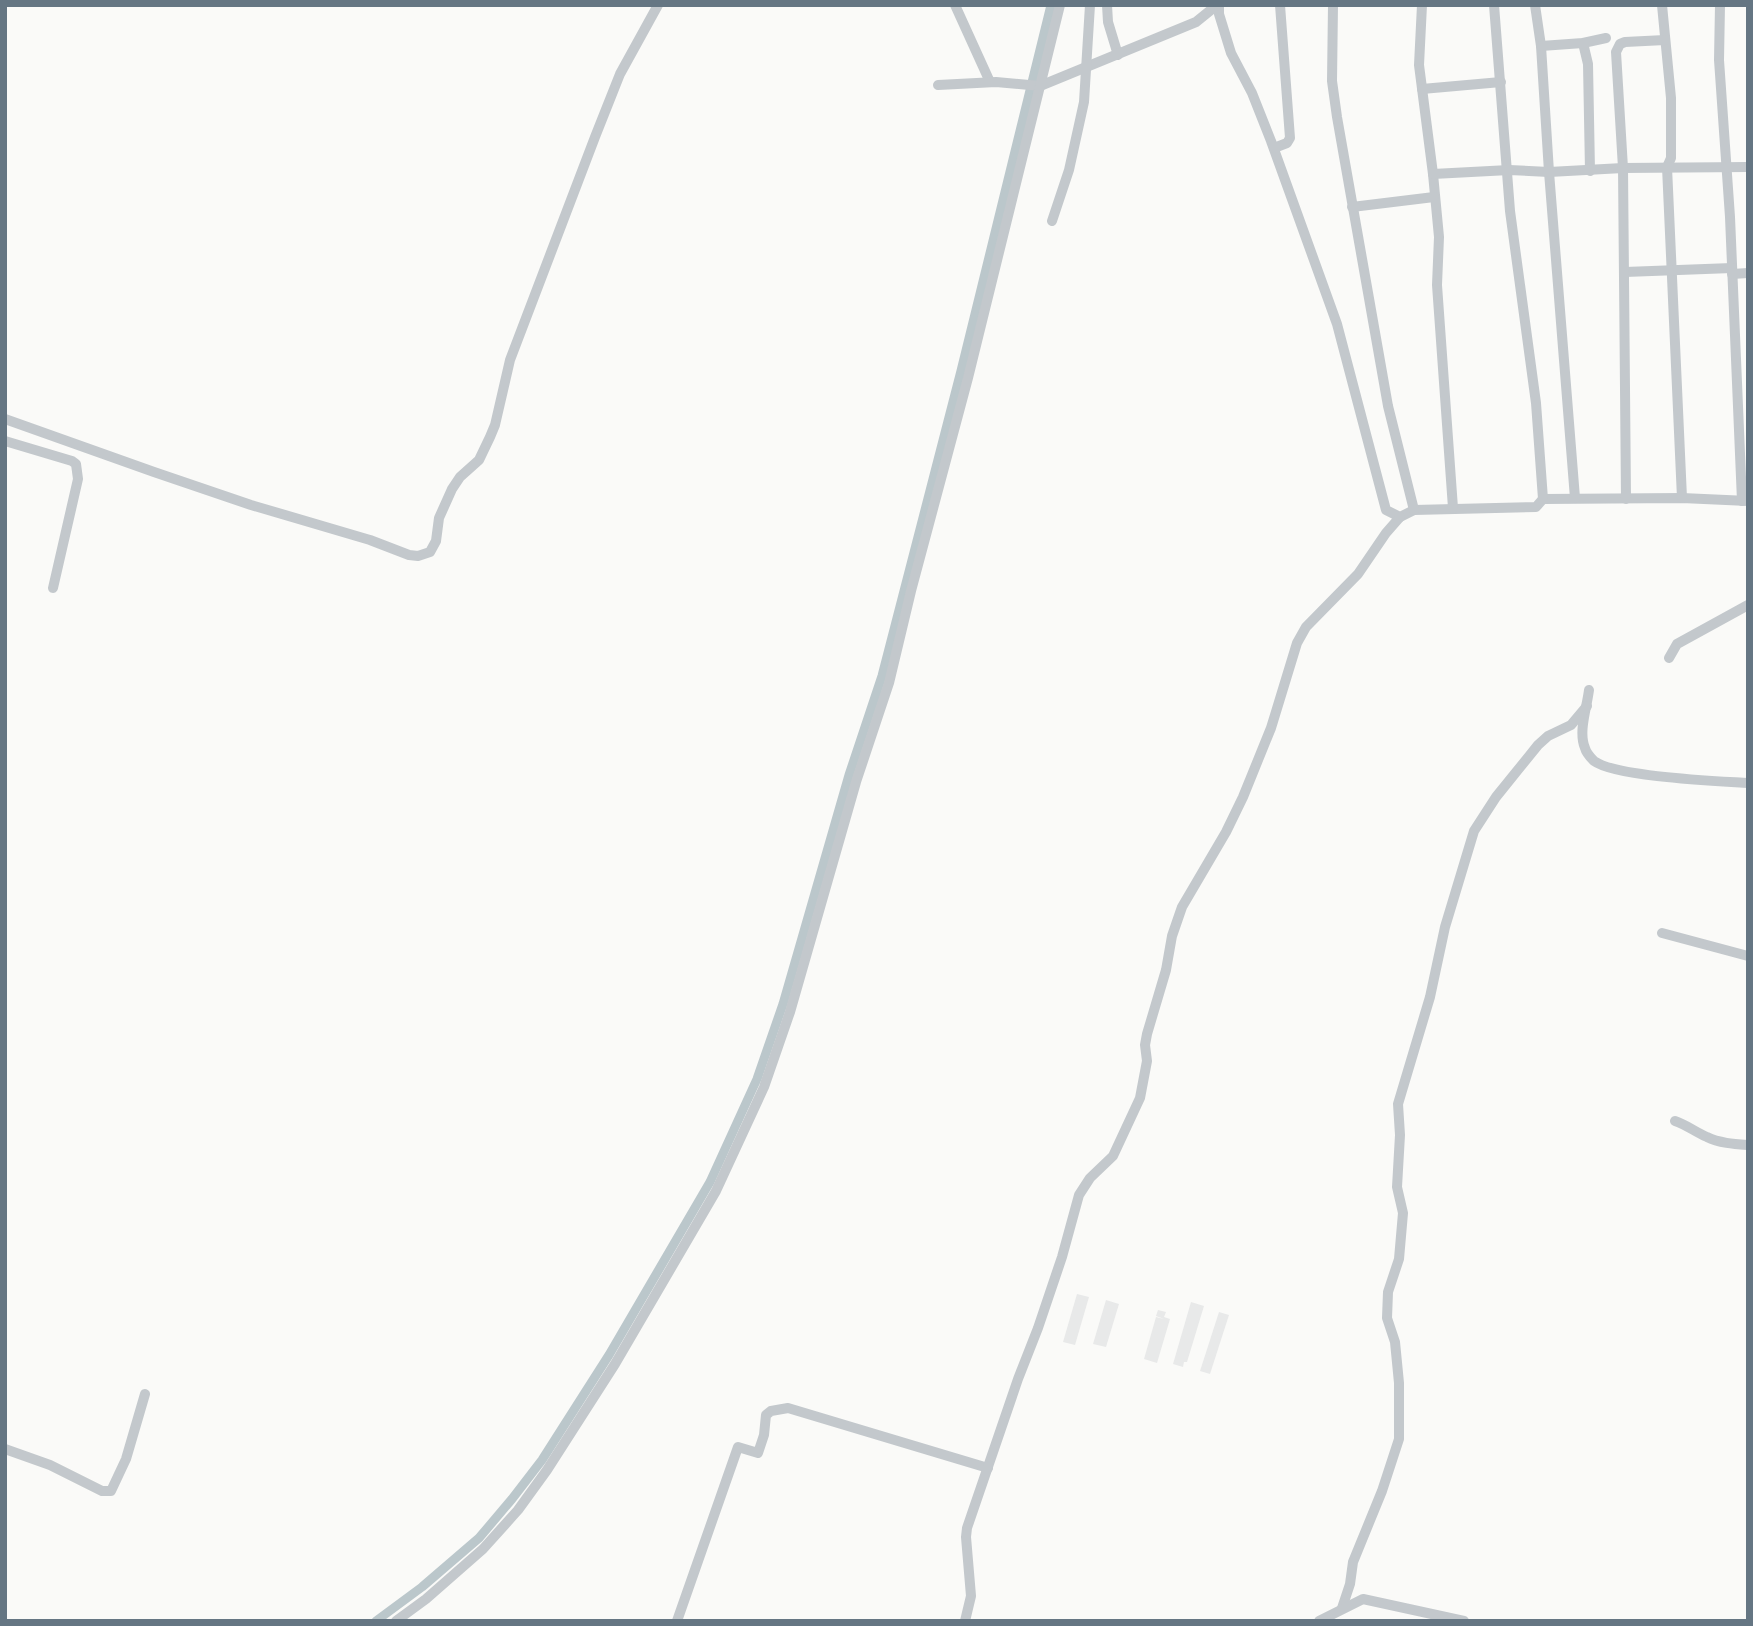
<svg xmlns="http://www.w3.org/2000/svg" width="1753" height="1626" font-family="Quicksand,sans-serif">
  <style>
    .built { fill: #e8e9e9 }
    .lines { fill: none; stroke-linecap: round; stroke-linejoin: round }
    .canal { stroke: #bbc7cb; stroke-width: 9 }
    .minor { stroke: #c3c8cc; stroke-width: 10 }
  </style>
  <rect width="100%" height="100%" fill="#fafaf8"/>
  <g class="built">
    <polygon points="1077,1294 1089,1297 1075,1345 1063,1342"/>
    <polygon points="1106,1300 1119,1304 1106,1347 1093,1344"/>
    <polygon points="1191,1302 1204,1306 1187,1362 1184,1362 1183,1367 1173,1364"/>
    <polygon points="1158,1310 1166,1312 1164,1317 1170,1319 1157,1363 1144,1359 1156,1317 1164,1319 1156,1316"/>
    <polygon points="1219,1312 1229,1315 1210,1374 1200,1371"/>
  </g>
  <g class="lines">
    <polyline class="canal" points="376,1621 422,1587 479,1538 512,1499 542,1460 609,1355 710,1182 757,1079 783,1004 849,775 882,676 961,371 1051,5"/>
    <g class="minor">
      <polyline points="955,5 990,82"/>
      <polyline points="1107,5 1108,22 1118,55"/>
      <polyline points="1219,5 1219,14 1231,53 1252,93 1271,141 1337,324 1386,510 1400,517 1414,510 1536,507 1543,499 1682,498 1748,501"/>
      <polyline points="1333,5 1332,81 1337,117 1388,406 1414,510"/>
      <polyline points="1422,5 1419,65 1433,174 1439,237 1437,285 1453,508"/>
      <polyline points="1494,5 1510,211 1536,403 1543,499"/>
      <polyline points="1535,5 1541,46 1549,172 1575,498"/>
      <polyline points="1662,5 1671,98 1671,158 1667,167 1682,498"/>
      <polyline points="1720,5 1719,60 1730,217 1742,501"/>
      <polyline points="1583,43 1588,64 1590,171"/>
      <polyline points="1541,46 1583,43 1606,38"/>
      <polyline points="938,85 996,82 1040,86 1196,22 1217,5"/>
      <polyline points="1422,89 1501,82"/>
      <polyline points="1274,148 1287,143 1290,138 1280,5"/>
      <polyline points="1433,174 1509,170 1549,172 1623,168 1748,167"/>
      <polyline points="1352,207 1434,197"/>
      <polyline points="1052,221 1069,170 1084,102 1090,5"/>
      <polyline points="1625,272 1732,268"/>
      <polyline points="1732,274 1748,273"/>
      <polyline points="5,419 154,472 251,505 370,540 409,555 418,556 430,552 436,541 439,518 452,489 460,477 479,460 490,437 495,425 510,360 595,137 620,74 658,5"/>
      <polyline points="5,441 72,461 76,464 78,479 53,588"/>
      <polyline points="1626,499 1623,168 1616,52 1620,44 1625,42 1665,40"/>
      <polyline points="1669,658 1677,644 1748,605"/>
      <path d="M1589,690C1587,707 1578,732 1585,748C1586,752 1591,758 1594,761C1616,777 1717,781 1748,783"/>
      <polyline points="1662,933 1748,956"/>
      <path d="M1675,1121C1687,1125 1695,1132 1707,1137C1719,1143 1734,1144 1748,1145"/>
      <polyline points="5,1449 50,1465 102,1491 111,1491 126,1459 145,1394"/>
      <polyline points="1342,1608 1350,1584 1353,1562 1382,1491 1399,1439 1399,1383 1395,1342 1387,1318 1388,1292 1399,1259 1403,1213 1397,1187 1400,1135 1398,1104 1430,997 1445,927 1474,831 1496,797 1538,745 1548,736 1571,725 1587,706"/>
      <polyline points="396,1621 426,1599 483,1549 518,1510 547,1470 615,1364 716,1191 764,1087 790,1012 856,782 889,683 911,591 968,378 1060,5"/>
      <polyline points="677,1621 738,1447 758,1453 764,1435 766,1415 771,1411 788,1408 988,1468"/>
      <polyline points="965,1621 971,1596 966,1537 967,1528 1018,1379 1038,1328 1062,1257 1079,1195 1090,1178 1113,1156 1140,1098 1147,1061 1145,1045 1147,1034 1166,970 1172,936 1182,907 1226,832 1243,797 1271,728 1297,643 1306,627 1358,574 1386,533 1400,517"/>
      <polyline points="1319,1621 1363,1599 1464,1621"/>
    </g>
  </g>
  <rect width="1753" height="1626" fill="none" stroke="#657683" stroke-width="14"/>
</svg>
